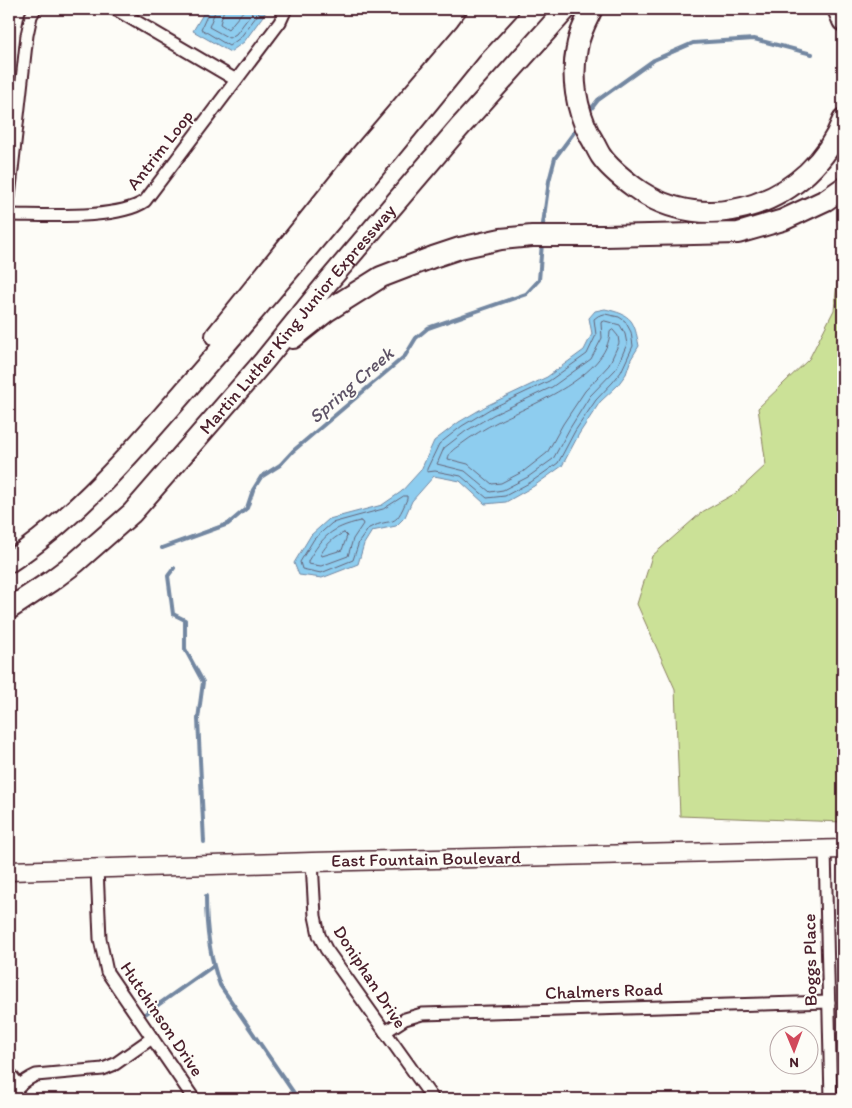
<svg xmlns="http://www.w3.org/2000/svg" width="852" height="1108" font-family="Itim,sans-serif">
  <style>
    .green { fill: #cbe197; stroke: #8a8061 }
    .water { fill: #8ecdef; stroke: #7387a1 }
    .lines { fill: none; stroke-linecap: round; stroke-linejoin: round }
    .shore { stroke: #656579; stroke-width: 1 }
    .stream { stroke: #7387a1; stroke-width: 4 }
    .street-casing { stroke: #4a1f2b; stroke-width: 15 }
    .primary-casing { stroke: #4a1f2b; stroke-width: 21 }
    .highway-casing { stroke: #4a1f2b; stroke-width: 24 }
    .street { stroke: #fdfcf7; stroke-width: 11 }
    .primary { stroke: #fdfcf7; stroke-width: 18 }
    .highway { stroke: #fdfcf7; stroke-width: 20 }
    .labels { text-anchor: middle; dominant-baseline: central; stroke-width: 4; stroke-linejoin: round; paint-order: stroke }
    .street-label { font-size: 18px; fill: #4a1f2b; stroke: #fdfcf7 }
    .water-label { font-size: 19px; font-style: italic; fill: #5e5366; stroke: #fdfcf7 }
  </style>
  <rect width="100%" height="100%" fill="#fdfcf7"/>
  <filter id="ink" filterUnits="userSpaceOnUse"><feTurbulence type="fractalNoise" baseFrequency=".02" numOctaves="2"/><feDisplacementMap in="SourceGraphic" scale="10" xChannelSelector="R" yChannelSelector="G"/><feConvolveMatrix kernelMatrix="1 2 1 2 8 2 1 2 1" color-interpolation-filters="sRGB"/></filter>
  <g filter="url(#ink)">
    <polygon class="green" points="843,270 843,822 680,816 675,689 637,604 652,556 702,512 736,493 766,465 758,408 809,359 834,310 838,274"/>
    <g class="water">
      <polygon points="206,9 268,9 244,42 230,52 193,31"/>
      <path d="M605,309C632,315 634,320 639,346L631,359L626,374L617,386L600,402L579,434L562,466L534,486L506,502L485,504L460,481L434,476L412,501L405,517L396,526L372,531L364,544L358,564L322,578L299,575L294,563L311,535L329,519L382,505L401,492L421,470L434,441L459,422L488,405L547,377L584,350L592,334L589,318L595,311Z"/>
    </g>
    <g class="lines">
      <g class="shore">
        <polyline points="210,9 201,29 229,46 240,38 262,9"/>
        <polyline points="216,9 209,27 229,38 236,34 255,9"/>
        <polyline points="224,9 220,24 228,29 245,9"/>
        <polygon points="605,314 619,317 625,321 631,332 633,346 621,372 613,382 596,400 575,431 558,463 531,482 505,496 487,498 461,476 435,471 427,472 427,469 439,444 462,426 490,409 549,381 587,354 596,335 594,319 598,316"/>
        <polygon points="605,321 620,325 625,334 627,344 616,369 590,396 570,428 553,459 528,477 503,490 490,492 465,471 437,464 444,448 466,431 493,415 552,387 591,359 602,338 601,323"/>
        <path d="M613,330L618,336L619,343L609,365L585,391L563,424L547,453L524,471L501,483L492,484L468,464L448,459C449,452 454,449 460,445C472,436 485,428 499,421C533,404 608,376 610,332Z"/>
        <path d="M404,496H407V499C394,531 394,516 369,528L359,542L353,560L321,573L302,569L300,562L314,539L332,523L383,509Z"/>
        <path d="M360,521L362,522L363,524L353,539L348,556L321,566L308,564V561C323,536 331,528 360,521Z"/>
        <path d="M344,533L347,536L342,550L322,556L321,554C326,545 335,536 344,533Z"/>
      </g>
      <g class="stream">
        <polyline points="588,113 598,100 654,60 693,43 754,39 812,54"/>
        <polyline points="542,231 549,181 555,158 578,127"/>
        <polyline points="162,548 228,524 247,508 253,490 261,477 280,465 293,451 405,356 416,338 428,328 526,294 539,280 542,243"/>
        <polyline points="174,568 168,576 173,614 185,620 185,649 203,682 198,719 204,842"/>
        <path d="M206,896C206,926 209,956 220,985L298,1099"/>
        <polyline points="145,1014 213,966"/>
      </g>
      <g class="street-casing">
        <g id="street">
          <polyline points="115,9 236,80"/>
          <polyline points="9,197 27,35 31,16 35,9"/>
          <path d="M9,215C44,215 118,220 145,201L280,22L286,9"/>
          <polyline points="825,850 831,1099"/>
          <polyline points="312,862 315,916 319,935 326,949 433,1099"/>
          <polyline points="97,868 100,939 107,972 194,1099"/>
          <polyline points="385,1032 405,1019 422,1014 829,1002"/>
          <polyline points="9,1073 20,1086"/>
          <path d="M12,1099C15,1088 25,1080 36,1075L103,1069L115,1064L152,1038"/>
        </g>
      </g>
      <g class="primary-casing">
        <polyline id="primary" points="9,871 312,862 843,849"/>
      </g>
      <g class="highway-casing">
        <g id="highway">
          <path d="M592,9C586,21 579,34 577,48C571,77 576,109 590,136C594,142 597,150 601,156C609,168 622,178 634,187C707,241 812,202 843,120"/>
          <polyline points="838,9 843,21"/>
          <polyline points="216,336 357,160 466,32 483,9"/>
          <polyline points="293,338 327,311 381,277 433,257 460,248 501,239 532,236 604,236 738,233 783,220 826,200 843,188"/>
          <path d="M9,562C82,514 145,437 202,371C295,265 385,156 474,46L508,9"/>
          <path id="s1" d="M9,609L51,581L75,563L132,513L264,361L327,283L459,128L566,9"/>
        </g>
      </g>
      <use href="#street" class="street"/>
      <use href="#primary" class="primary"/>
      <use href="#highway" class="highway"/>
    </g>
  </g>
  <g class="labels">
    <g class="street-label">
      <text transform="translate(160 150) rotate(-52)">Antrim Loop</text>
      <text stroke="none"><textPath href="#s1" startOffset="411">Martin Luther King Junior Expressway</textPath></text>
      <text transform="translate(426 859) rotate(-1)">East Fountain Boulevard</text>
      <text transform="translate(810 960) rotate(-91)">Boggs Place</text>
      <text transform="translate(370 977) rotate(57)">Doniphan Drive</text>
      <text transform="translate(604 991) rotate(-2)">Chalmers Road</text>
      <text transform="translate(162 1019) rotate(56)">Hutchinson Drive</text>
    </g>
    <g class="water-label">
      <text transform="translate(351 385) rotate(-41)">Spring Creek</text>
    </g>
  </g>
  <rect width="852" height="1108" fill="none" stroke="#fdfcf7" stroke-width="30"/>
  <rect x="15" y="15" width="822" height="1078" fill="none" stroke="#4a1f2b" stroke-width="2" filter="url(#ink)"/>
  <g transform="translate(794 1050) rotate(179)"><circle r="24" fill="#fdfcf7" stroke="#b5a4a5"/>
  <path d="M0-4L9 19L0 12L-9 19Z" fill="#d1495b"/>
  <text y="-8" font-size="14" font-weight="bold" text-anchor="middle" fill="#4a1f2b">N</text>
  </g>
</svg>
